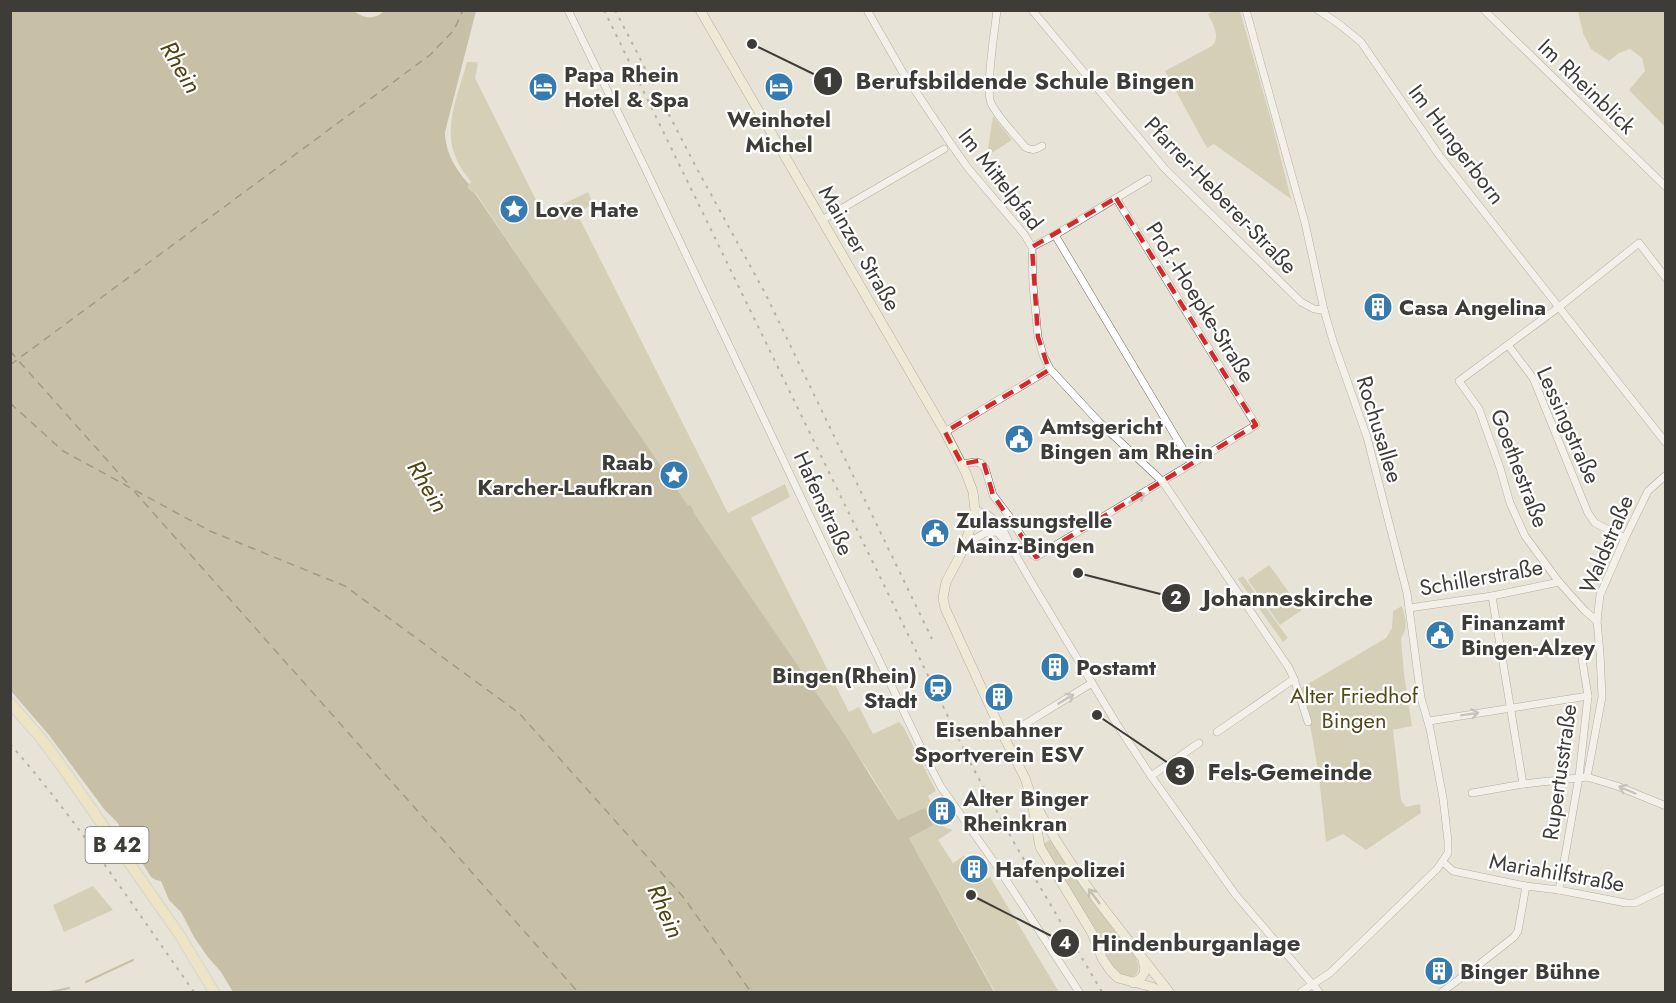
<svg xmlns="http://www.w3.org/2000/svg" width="1676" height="1003" font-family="Jost,sans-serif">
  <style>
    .green { fill: #c1b792 }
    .water { fill: #9f956e }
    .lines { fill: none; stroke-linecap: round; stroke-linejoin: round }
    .stream { stroke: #9f956e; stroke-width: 2 }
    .ferry { stroke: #504412; stroke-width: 1.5; stroke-dasharray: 8 6; stroke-linecap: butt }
    .street-casing { stroke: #706d62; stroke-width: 8 }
    .secondary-casing { stroke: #706d62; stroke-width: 10 }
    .primary-casing { stroke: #c5c4c3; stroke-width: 12 }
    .street { stroke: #fff; stroke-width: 7 }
    .secondary { stroke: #f8f2d7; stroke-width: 9 }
    .primary { stroke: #f2e4b0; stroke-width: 10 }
    .rail { stroke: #7a7870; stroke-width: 2; stroke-dasharray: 3 6; stroke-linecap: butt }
    .oneway { stroke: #9e9e9b }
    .oneway2 { stroke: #9a9787 }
    .marked { fill: none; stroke: #d62828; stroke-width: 4.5; stroke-dasharray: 12 8; stroke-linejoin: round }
    .labels { text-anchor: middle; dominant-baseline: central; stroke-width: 4.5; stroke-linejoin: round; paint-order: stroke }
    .shield { fill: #fff; stroke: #777673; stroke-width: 1.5 }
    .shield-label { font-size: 21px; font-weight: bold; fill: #3d3c37 }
    .poi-label { font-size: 22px; font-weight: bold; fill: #3d3c37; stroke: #fff; text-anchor: start }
    .street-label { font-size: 22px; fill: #3d3c37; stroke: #fff }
    .park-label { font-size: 22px; fill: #544818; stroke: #fff }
    .water-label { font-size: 24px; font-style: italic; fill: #504412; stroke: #fff }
    .leader { fill: none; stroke: #3d3c37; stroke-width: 2 }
    .callout-dot { fill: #3d3c37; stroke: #fff; stroke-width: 2 }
    .mark-label { font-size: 18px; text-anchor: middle; font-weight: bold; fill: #fff }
    .callout-label { font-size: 24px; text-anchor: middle; font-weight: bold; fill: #3d3c37; stroke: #fff; stroke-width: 4.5; stroke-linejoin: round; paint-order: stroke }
  </style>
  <rect width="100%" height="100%" fill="#e7e4d7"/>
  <g class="green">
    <path d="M1214,11H1240L1272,123L1291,199L1214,144L1207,148L1165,71L1212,46C1221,36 1213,25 1208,14Z"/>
    <polygon points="1578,11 1665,11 1665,127 1629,90 1645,71 1642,58 1630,49 1619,53 1609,61 1591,49 1583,33"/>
    <path d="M467,62H476L478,64L475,78L543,214L588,192L593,204L577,213L728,513L785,484L790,497L751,518L849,712L859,707L873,734L899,722L904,728L936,791L928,796L944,827L953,830L938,840L953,863L964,856L975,859L964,868L972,879L981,872L986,879L990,877L1059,992H995L909,838L870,773L582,352L475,192H472L468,186L471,182C466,174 459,167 456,158C442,128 459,92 467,62Z"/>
    <polygon points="993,116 1012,140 987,156"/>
    <polygon points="1269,565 1302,610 1280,625 1248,580"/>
    <polygon points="1243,576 1288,638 1283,642 1238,579"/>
    <path d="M1402,606C1405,617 1409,628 1401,638L1404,674L1412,726L1393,730L1401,800L1406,807L1420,804L1421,813L1366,850L1343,834L1326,842C1321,790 1315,738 1301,688L1386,638L1392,628L1393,611Z"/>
    <path d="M1049,840L1052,841L1133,952C1140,964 1143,976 1125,979L1109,963L1093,925L1044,847V844Z"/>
    <polygon points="93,886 113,910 64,932 53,905"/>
  </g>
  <path class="water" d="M354,11C364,19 375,20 384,11H476L445,132C445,152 456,170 469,184L468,187L472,192H474L688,506L690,505L694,511L693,512L845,735L898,820L925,808L933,825L909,838L994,992H233L221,972L207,956L194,937L181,912L169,900L161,881L156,880L151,877L117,822L104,809L49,735L11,691V11Z"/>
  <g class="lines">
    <g class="stream">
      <polyline points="86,982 133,960"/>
      <polyline points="50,992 69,988"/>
    </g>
    <g class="ferry">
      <polyline points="10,351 131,487"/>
      <polyline points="10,365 430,55 454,30 463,10"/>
      <polyline points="10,403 63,451 210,531 345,586 519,713 684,898 751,992"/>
      <polyline points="134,491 578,992"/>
    </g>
    <g class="street-casing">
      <g id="street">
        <polyline points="568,10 646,170 796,487 928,762 941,787 999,869 1079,992"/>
        <polyline points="867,10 902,71 951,144 968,168 1024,234 1032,247 1033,285 1038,337 1043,355 1050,369 1099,422 1163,482 1169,491 1289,668 1294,679 1308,722"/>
        <path d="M997,10C995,29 985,90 991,103C998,118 1015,134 1025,147C1032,151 1035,150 1042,146"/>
        <polyline points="1032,10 1165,169 1301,302 1314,309 1324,310"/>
        <polyline points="1246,10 1305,223 1324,310 1333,341 1367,437 1407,593 1421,698 1430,729 1443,798 1448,841 1448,853 1437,869 1330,973 1301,992"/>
        <polyline points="1318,10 1339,24 1361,42 1439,155 1666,443"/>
        <polyline points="1484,10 1666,187"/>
        <polyline points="822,220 944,149"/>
        <polyline points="1055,235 1192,464"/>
        <polyline points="1032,247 1055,235 1148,179"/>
        <polyline points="1508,345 1533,378 1588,513 1595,523 1625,538"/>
        <polyline points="945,432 1050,369"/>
        <polyline points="962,464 975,462 980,463 985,468 993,495 1009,516 1033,555 1036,557 1256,425 1116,198"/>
        <polyline points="975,510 988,515 1001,525 1011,547 1033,585 1118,726 1151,776 1235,894 1319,992"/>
        <polyline points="974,518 997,532 1008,544"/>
        <polyline points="964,545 985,533 997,532"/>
        <polyline points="1492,596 1523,784"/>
        <polyline points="1409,608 1492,596 1559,582"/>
        <polyline points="1597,621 1585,611 1559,582 1525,536 1510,503 1500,468 1479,409 1459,381 1559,307 1639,243 1666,278"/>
        <polyline points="1429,721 1588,696"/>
        <polyline points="1217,732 1294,679"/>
        <polyline points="1004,737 1092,683"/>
        <polyline points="1151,776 1199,743"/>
        <polyline points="1587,777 1602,697 1600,653 1597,621 1600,595 1625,538 1648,491 1666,475"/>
        <polyline points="1472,793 1523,784 1587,777 1617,786 1666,806"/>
        <polyline points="1443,862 1453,871 1526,886 1559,890 1626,903 1635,903 1666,888"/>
        <polyline points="1559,890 1579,777 1588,696 1582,659"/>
        <polyline points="1472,970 1514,937 1518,931 1526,886"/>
        <polyline points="1442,992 1462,977"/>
      </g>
    </g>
    <g class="secondary-casing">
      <g id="secondary">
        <polyline points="700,10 945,432 966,473 973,492 975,510 974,518 960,556 946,582 943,598 945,608 1004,737 1025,778 1031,796 1040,847 1092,933 1102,958 1110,970 1118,978 1152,987 1162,992"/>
        <path d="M1035,803C1070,872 1122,931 1169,992"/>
        <path d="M1133,983C1144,977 1147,973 1143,961"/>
      </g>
    </g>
    <g class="primary-casing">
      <polyline id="primary" points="10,703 40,737 60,764 179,934 214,992"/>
    </g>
    <use href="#street" class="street"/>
    <use href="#secondary" class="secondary"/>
    <use href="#primary" class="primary"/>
    <g class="rail">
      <polyline points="604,10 973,768 1016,846 1102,992"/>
      <polyline points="615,10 696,167 765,293 932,639"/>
      <path d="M10,744C78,821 135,909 194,992"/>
    </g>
  </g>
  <defs><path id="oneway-shaft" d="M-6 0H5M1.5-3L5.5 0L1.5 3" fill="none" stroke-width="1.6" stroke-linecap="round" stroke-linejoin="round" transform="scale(1.5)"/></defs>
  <g class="oneway">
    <use href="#oneway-shaft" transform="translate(1137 498) rotate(-31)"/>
    <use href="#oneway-shaft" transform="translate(1066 699) rotate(-31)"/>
    <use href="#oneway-shaft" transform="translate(1470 714) rotate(-9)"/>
    <use href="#oneway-shaft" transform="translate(1627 790) rotate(-157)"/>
  </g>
  <use class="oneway2" href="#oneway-shaft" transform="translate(1094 896) rotate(-127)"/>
  <path d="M0 0H1676V1003H0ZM1116,198L1256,425L1036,557L993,495L983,460L962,464L945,432L1049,370L1038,337L1032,247Z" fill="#e7e4d7" fill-opacity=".55" fill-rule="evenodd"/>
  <path class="marked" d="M1116,198L1256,425L1036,557L993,495L983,460L962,464L945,432L1049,370L1038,337L1032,247Z"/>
  <defs>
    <g id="hotel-disc" transform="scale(1.5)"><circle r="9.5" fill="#367bb0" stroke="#fff"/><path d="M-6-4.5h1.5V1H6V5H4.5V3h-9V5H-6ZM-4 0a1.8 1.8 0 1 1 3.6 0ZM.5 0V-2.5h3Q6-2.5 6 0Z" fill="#fff"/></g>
    <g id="sight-disc" transform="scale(1.5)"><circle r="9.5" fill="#367bb0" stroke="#fff"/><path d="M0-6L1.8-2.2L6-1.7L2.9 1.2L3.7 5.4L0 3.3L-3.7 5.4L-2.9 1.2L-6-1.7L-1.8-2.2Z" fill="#fff"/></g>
    <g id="building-disc" transform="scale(1.5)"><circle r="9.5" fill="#367bb0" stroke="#fff"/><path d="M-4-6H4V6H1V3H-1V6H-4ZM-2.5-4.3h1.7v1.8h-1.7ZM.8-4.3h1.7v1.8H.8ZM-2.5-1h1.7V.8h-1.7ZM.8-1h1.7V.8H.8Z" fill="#fff"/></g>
    <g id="civic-disc" transform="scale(1.5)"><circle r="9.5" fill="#367bb0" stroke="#fff"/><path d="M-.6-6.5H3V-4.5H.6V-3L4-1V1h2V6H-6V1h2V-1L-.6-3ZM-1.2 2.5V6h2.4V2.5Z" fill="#fff"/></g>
    <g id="station-disc" transform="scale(1.5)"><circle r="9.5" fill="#367bb0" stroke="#fff"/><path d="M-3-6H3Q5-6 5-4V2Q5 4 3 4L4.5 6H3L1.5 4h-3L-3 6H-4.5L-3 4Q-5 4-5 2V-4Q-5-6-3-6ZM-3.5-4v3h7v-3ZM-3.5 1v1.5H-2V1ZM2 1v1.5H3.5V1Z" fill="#fff"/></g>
  </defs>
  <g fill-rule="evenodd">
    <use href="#hotel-disc" x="543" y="87"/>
    <use href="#hotel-disc" x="779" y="87"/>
    <use href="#sight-disc" x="514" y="209"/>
    <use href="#building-disc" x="1378" y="307"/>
    <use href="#civic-disc" x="1019" y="439"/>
    <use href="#sight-disc" x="674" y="475"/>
    <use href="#civic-disc" x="935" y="533"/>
    <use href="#civic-disc" x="1440" y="635"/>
    <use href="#building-disc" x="1055" y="667"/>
    <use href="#station-disc" x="938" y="688"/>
    <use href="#building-disc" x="999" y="697"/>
    <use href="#building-disc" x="942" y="811"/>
    <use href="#building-disc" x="974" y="869"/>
    <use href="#building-disc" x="1439" y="971"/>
  </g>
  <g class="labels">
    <rect class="shield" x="85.5" y="827" width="63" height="36" rx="4.5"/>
    <g class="shield-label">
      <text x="117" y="845">B 42</text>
    </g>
    <g class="poi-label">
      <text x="564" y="74">Papa Rhein<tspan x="564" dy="25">Hotel &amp; Spa</tspan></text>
      <text x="779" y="119" text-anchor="middle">Weinhotel<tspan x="779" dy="25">Michel</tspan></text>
      <text x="535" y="209">Love Hate</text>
      <text x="1399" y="307">Casa Angelina</text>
      <text x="1040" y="426">Amtsgericht<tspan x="1040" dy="25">Bingen am Rhein</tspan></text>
      <text x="653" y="462" text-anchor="end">Raab<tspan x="653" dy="25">Karcher-Laufkran</tspan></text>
      <text x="956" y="520">Zulassungstelle<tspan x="956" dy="25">Mainz-Bingen</tspan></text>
      <text x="1461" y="622">Finanzamt<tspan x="1461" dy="25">Bingen-Alzey</tspan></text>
      <text x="1076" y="667">Postamt</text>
      <text x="917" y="675" text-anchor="end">Bingen(Rhein)<tspan x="917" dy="25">Stadt</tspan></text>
      <text x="999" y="729" text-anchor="middle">Eisenbahner<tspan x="999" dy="25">Sportverein ESV</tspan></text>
      <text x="963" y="798">Alter Binger<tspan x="963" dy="25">Rheinkran</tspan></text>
      <text x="995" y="869">Hafenpolizei</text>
      <text x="1460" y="971">Binger Bühne</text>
    </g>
    <g class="street-label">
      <text transform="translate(1587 86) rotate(44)">Im Rheinblick</text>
      <text transform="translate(1457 144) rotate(53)">Im Hungerborn</text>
      <text transform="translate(1001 179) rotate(52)">Im Mittelpfad</text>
      <text transform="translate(1221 195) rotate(46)">Pfarrer-Heberer-Straße</text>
      <text transform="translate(860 248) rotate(60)">Mainzer Straße</text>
      <text transform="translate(1201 302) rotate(58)">Prof.-Hoepke-Straße</text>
      <text transform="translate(1569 425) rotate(66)">Lessingstraße</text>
      <text transform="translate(1380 429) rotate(73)">Rochusallee</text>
      <text transform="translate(1520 468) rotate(69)">Goethestraße</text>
      <text transform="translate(824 503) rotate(65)">Hafenstraße</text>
      <text transform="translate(1606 544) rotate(-67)">Waldstraße</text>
      <text transform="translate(1481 577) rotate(-10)">Schillerstraße</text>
      <text transform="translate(1559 772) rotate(-82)">Rupertusstraße</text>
      <text transform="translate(1557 872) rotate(10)">Mariahilfstraße</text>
    </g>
    <g class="park-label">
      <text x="1354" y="695">Alter Friedhof<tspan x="1354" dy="25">Bingen</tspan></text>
    </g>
    <g class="water-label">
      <text transform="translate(181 67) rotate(59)">Rhein</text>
      <text transform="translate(428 486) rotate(59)">Rhein</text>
      <text transform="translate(666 911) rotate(66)">Rhein</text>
    </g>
  </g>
  <path class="leader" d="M752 44L828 81M1078 573L1176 598M1097 715L1180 771M971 895L1065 943"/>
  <g class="callout-dot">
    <circle cx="752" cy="44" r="6"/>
    <circle cx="1078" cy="573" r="6"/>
    <circle cx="1097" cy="715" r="6"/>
    <circle cx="971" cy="895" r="6"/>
    <circle cx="828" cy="81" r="15"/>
    <circle cx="1176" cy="598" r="15"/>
    <circle cx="1180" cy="771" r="15"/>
    <circle cx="1065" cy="943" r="15"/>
  </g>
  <g class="mark-label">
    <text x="828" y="87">1</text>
    <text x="1176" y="604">2</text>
    <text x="1180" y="778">3</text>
    <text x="1065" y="949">4</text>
  </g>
  <g class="callout-label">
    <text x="1025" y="89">Berufsbildende Schule Bingen</text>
    <text x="1288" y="606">Johanneskirche</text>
    <text x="1290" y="780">Fels-Gemeinde</text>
    <text x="1196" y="951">Hindenburganlage</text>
  </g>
  <rect width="1676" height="1003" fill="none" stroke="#3d3c37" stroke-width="24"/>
</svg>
